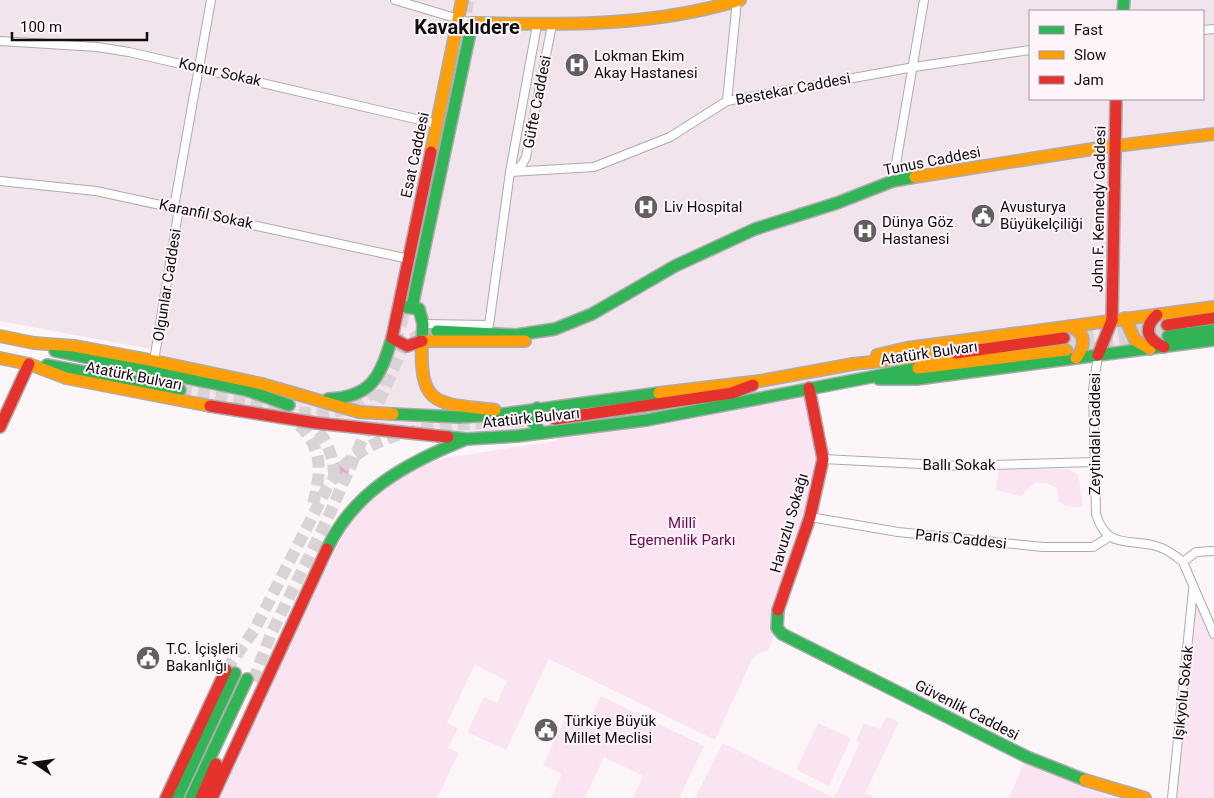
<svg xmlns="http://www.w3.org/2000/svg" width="1214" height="798" font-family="Roboto,sans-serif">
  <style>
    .built { fill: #f1e4ec; fill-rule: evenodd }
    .green { fill: #fbe4f1 }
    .water { fill: #e5a6cd }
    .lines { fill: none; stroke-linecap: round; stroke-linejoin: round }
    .secondary-tunnel { stroke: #d9d3d6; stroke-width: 11; stroke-dasharray: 11 5.5; stroke-linecap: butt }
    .primary-tunnel { stroke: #d9d3d6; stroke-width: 12; stroke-dasharray: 12 6; stroke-linecap: butt }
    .street-casing { stroke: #aeaaac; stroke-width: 10 }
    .fast-casing { stroke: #aeaaac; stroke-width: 14 }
    .slow-casing { stroke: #aeaaac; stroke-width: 14 }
    .jam-casing { stroke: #aeaaac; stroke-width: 14 }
    .street { stroke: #fffefe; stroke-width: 8 }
    .fast { stroke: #30b455; stroke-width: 11 }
    .slow { stroke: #ff9f0a; stroke-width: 11 }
    .jam { stroke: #e5322d; stroke-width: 11 }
    .labels { text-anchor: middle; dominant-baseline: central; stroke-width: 4; stroke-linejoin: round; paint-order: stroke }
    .poi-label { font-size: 15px; fill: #100d0f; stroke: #fef4fa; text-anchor: start }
    .street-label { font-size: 15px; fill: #100d0f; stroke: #fef4fa }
    .park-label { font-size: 15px; fill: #720556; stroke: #fef4fa }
    .district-label { font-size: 20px; font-weight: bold; fill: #100d0f; stroke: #fef4fa }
  </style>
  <rect width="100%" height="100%" fill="#fcf6f9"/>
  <path class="built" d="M0,0H1214V340L878,379L758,400L467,439L147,394L156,350L0,321ZM1030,11H1203V99H1030Z"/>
  <g class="green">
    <polygon points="419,309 422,341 396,342 401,311"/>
    <polygon points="809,388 823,459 777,628 768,651 758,653 752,659 715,740 549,659 506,750 467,732 484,697 497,703 507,681 475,665 447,723 458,728 448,748 459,753 437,798 220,798 303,615 339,543 350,523 365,507 405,472 444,458 557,441 557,438 576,435 577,428"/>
    <path d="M999,469H1068L1078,475L1083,506C1074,509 1066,506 1059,502L1057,488L1046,483H1034L1021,496L996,490Z"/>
    <polygon points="1194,588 1214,634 1214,798 1172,798"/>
    <polygon points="601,696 704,746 679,798 633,798 643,776 604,757 585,798 551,798 562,774 543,765 569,711 589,720"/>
    <polygon points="886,716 899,722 865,793 876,798 695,798 723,743 834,798 860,743 856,741 864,723 880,729"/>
    <polygon points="818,723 851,738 829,786 796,770"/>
    <polygon points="1024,763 1114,798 1009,798"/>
  </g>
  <circle class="water" cx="340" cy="471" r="9"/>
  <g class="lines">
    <polyline class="secondary-tunnel" points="403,319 469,0"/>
    <g class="primary-tunnel">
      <polyline points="1064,338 1167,325"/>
      <polyline points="395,343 403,319"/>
      <polyline points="1066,350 1168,336"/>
      <path d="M180,390C225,398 298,399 316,451C322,468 317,487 313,504"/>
      <path d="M281,410C319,417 364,416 383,376"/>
      <path d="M307,418C325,435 335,455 334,480"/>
      <path d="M226,670L255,629L327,488C334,477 341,467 351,459C401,417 493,425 555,419"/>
      <path d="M253,681L271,634L326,522L401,352C409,338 421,332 437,331"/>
    </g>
    <g class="street-casing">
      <g id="street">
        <polyline points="395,0 472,23"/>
        <polyline points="1203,30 1214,29"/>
        <polyline points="0,41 97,47 129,52 437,124"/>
        <polyline points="727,101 737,0"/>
        <polyline points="514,170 522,165 526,157 552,25"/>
        <polyline points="510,172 594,167 670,137 727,101 914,67 1030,50"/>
        <polyline points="0,181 96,191 409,259"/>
        <polyline points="893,181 924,0"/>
        <polyline points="174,207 211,0"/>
        <polyline points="423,324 489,325 510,172 537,25"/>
        <path d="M1098,355L1093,390L1096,514C1107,550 1128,538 1156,546C1167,549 1175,555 1183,562L1214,634"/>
        <polyline points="154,361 179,208"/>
        <polyline points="823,459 960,466 1095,462"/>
        <polyline points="810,517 898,532 1043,547 1093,547 1109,537"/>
        <polyline points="1183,562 1196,552 1214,551"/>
        <polyline points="1172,798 1193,590"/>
      </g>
    </g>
    <g class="fast-casing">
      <g id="fast">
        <polyline points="1123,11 1124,0"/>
        <polyline points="406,307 419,309 423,324 422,341"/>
        <polyline points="412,307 471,28"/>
        <polyline points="437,331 516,335 555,329 592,314 675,266 755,229 837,203 893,181 915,177"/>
        <polyline points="1168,336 1214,330"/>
        <polyline points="55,351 246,390 289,405"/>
        <polyline points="47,365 180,390"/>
        <polyline points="879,379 917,379 1214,340"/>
        <path d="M328,399C372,397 380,377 392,338"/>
        <polyline points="537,408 533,422 541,433"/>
        <polyline points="393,414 459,417 495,415 659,393"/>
        <polyline points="448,437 467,439 517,436 647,420 918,368"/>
        <path d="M327,549C354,491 407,463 464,440"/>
        <polyline points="778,610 777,628 782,634 1027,757 1085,780"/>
        <polyline points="177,798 235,673"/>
        <polyline points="191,798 247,679"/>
      </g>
    </g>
    <g class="slow-casing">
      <g id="slow">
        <path d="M471,28L472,23C565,25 650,27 740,0"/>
        <polyline points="431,152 462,0"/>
        <polyline points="915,177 1099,148 1214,134"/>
        <polyline points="1125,318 1135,340 1150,349"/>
        <path d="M1071,326C1086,334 1086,345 1076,358"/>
        <polyline points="0,336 34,343 74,346 154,361 262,384 359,412 393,414"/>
        <polyline points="422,341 525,341"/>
        <path d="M422,341C419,408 437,403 495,410"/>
        <polyline points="877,355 907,348 1214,307"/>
        <polyline points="0,358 29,364 66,378 210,406"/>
        <polyline points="918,368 1066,350"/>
        <polyline points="659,393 760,381 853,364 956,353"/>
        <polyline points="1085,780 1145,798"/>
      </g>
    </g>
    <g class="jam-casing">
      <g id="jam">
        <path d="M1157,315C1142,329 1148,340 1164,347"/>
        <polyline points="1112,320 1116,99"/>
        <polyline points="1167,325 1214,318"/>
        <polyline points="422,341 407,346 392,338 431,152"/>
        <polyline points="956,353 1064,338"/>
        <polyline points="1098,355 1112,320"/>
        <polyline points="210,406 316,423 448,437"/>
        <polyline points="555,419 732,393 753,385"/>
        <polyline points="0,427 29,364"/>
        <polyline points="778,610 810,517 823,459 809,388"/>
        <polyline points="166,798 226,670"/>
        <polyline points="201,798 216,764"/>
        <polyline points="212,798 327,549"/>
      </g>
    </g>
    <use href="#street" class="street"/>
    <use href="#fast" class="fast"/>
    <use href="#slow" class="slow"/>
    <use href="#jam" class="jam"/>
  </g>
  <defs>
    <g id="hospital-disc" transform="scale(1.25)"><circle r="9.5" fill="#635f61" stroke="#fef4fa"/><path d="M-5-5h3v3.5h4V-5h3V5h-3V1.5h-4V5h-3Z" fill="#fff"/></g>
    <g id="civic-disc" transform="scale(1.25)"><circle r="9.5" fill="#635f61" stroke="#fef4fa"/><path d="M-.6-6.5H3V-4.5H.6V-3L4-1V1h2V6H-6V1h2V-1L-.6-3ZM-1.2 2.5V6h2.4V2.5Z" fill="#fff"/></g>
  </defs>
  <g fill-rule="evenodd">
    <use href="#hospital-disc" x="577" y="65"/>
    <use href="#hospital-disc" x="646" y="207"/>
    <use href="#civic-disc" x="983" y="216"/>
    <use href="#hospital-disc" x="865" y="231"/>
    <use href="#civic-disc" x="148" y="658"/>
    <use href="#civic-disc" x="546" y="730"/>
  </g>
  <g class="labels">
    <g class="poi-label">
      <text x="594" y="56">Lokman Ekim<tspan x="594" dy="17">Akay Hastanesi</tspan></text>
      <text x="664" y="207">Liv Hospital</text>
      <text x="1000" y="207">Avusturya<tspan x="1000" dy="17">Büyükelçiliği</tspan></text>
      <text x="882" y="222">Dünya Göz<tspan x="882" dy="17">Hastanesi</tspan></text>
      <text x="166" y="649">T.C. İçişleri<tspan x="166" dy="17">Bakanlığı</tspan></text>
      <text x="564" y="721">Türkiye Büyük<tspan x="564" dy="17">Millet Meclisi</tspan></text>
    </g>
    <g class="street-label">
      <text transform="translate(220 72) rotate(13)">Konur Sokak</text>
      <text transform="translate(793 89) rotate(-11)">Bestekar Caddesi</text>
      <text transform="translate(537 102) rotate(-79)">Güfte Caddesi</text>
      <text transform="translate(415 155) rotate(-78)">Esat Caddesi</text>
      <text transform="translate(932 161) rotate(-11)">Tunus Caddesi</text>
      <text transform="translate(1099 209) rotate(-89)">John F. Kennedy Caddesi</text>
      <text transform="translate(206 214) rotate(12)">Karanfil Sokak</text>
      <text transform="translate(167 285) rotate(-81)">Olgunlar Caddesi</text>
      <text transform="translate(929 353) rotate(-8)">Atatürk Bulvarı</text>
      <text transform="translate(134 376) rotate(11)">Atatürk Bulvarı</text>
      <text transform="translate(531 418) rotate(-6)">Atatürk Bulvarı</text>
      <text transform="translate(1095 434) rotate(-90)">Zeytindalı Caddesi</text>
      <text x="959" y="465">Ballı Sokak</text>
      <text transform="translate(789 523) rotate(-74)">Havuzlu Sokağı</text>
      <text transform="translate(961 539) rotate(6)">Paris Caddesi</text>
      <text transform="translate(1183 693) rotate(-84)">Işıkyolu Sokak</text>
      <text transform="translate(967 710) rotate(27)">Güvenlik Caddesi</text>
    </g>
    <g class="park-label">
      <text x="682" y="523">Millî<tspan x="682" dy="17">Egemenlik Parkı</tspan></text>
    </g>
    <g class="district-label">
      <text x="467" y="27">Kavaklıdere</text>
    </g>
  </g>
  <rect x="1029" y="10" width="175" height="90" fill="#fef4fa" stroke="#9f989c"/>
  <rect x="1039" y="26" width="25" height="8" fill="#30b455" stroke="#9f989c"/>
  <text x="1074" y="35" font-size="15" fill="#100d0f">Fast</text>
  <rect x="1039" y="51" width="25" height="8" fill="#ff9f0a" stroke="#9f989c"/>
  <text x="1074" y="60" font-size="15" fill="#100d0f">Slow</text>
  <rect x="1039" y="76" width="25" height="8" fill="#e5322d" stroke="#9f989c"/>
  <text x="1074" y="85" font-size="15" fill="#100d0f">Jam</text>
  <g transform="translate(35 763) rotate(283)" stroke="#fef4fa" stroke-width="4" paint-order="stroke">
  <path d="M0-4L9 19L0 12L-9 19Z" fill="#100d0f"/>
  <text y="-8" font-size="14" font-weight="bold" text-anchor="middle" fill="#100d0f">N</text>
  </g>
  <path d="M12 32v8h135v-8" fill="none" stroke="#100d0f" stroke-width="2.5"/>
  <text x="20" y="32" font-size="15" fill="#100d0f" stroke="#fef4fa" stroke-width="4" paint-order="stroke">100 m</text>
</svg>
